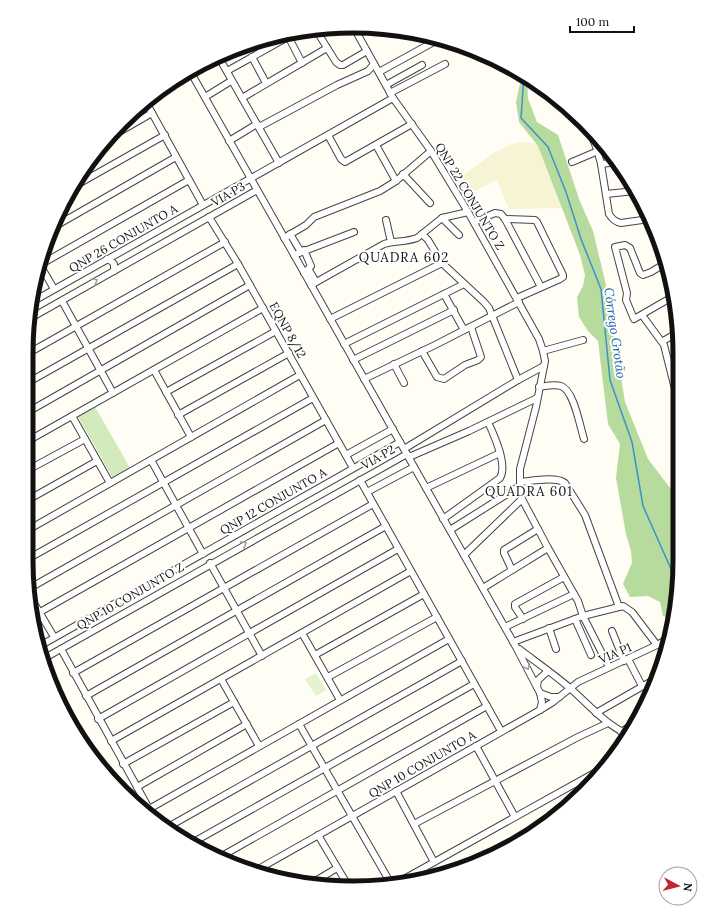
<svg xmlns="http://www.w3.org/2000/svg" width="706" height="914" font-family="Lora,serif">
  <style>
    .farmland { fill: #f6f4d4 }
    .green { fill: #d3eabd }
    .forest { fill: #b7db9c }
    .pitch { fill: #e4f2cf }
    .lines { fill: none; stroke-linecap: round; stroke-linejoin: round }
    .stream { stroke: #3f91ce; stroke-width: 1.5 }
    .minor-casing { stroke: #444; stroke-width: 8 }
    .minor { stroke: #fff; stroke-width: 6 }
    .oneway { stroke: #a0a0a0 }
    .labels { text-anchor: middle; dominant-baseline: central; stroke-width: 4; stroke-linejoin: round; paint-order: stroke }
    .street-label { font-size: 12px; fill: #111; stroke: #fff }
    .neighbourhood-label { font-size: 13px; letter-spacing: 1px; fill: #111; stroke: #fff }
    .water-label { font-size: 13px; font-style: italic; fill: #1863a4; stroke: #fff }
    .rim { fill: none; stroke: #111; stroke-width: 5 }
  </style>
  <rect width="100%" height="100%" fill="#fffdf4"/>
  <polygon class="farmland" points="521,142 541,144 561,208 509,209 497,180 465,196 457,180 492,154 511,144"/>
  <polygon class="green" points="94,405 130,468 113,478 78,417"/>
  <polygon class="forest" points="522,74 527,77 528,99 537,122 558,135 579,199 593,231 606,285 625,402 648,459 677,497 677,604 674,618 672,619 663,616 660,602 648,596 630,597 623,584 632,563 631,551 626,534 616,478 620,444 608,424 598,341 588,331 579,317 577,297 583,286 585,275 580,255 538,146 519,122 516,102"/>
  <polygon class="pitch" points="316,673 326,690 316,696 305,679"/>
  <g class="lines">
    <polyline class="stream" points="524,75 521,118 548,147 566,192 581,239 601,289 610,380 632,442 643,506 671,569 677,578"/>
    <g class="minor-casing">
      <g id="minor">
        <polyline points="353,26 393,98 431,151 468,212 539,339 543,351 545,361 536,407 520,469 520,486 522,499 548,548 578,601 583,616 609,667"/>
        <polyline points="316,30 336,62 340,65 343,65 367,51"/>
        <polyline points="287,34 302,63"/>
        <polyline points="257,42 261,51"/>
        <polyline points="218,56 279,163"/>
        <polyline points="252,57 266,83"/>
        <polyline points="190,71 516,647 540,693 542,702 540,710"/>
        <polyline points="227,71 288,37"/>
        <polyline points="379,72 439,39"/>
        <polyline points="386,85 422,65"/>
        <polyline points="390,93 445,64"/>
        <polyline points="205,97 231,81"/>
        <polyline points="242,98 327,48"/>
        <polyline points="147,104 203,205"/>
        <path d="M587,125L597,149L601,164L609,214C612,219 615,222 621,223L649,219"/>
        <polyline points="259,127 337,85 368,71 374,64"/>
        <polyline points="114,135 152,113"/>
        <polyline points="328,135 341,159 345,162 412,124"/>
        <polyline points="229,141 257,124"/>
        <polyline points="376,145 396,181"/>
        <polyline points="572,162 598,151"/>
        <polyline points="601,164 618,162"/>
        <polyline points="403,174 430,203"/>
        <polyline points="73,187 165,135"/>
        <polyline points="606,194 635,191"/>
        <polyline points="209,217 238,264 353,468"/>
        <polyline points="442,218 459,235"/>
        <polyline points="505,219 535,220 537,222 563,275 563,277 560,279 517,298"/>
        <polyline points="386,220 391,242"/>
        <polyline points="474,222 495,213 501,214 505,219 541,287"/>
        <polyline points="52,228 176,157"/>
        <polyline points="290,234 301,252"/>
        <polyline points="422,234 428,240 442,263 484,302 489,308 518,380"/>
        <polyline points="284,238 306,225 314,217 380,191 396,181 431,151"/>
        <polyline points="304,250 311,266 304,273"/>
        <polyline points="294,255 354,232"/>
        <polyline points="107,259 111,261 114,264 114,271"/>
        <polyline points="39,263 54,289"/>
        <polyline points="666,263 651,272 643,275 640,273 630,248 625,245 615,247 627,293 626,300 634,319 674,296"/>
        <polyline points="38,266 189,180"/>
        <polyline points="309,270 316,282"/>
        <path d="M311,285L384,244C395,241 406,242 417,238L442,218L468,212"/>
        <polyline points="444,294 464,330"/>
        <polyline points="62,301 113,393"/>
        <polyline points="32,302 393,98"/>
        <polyline points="642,315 664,345 677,397"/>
        <polyline points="29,319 257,190"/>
        <polyline points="330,319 442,263"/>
        <polyline points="663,341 677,333"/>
        <polyline points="344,344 464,284"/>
        <polyline points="422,351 437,377 444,379 465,365 478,360 481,357 471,327"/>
        <polyline points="543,351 583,340"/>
        <polyline points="27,354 225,242"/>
        <polyline points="353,360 454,310"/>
        <polyline points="394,364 404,383"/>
        <polyline points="154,370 191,437"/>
        <polyline points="364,379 435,345 519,302"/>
        <polyline points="27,383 238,264"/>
        <path d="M539,387C546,386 554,384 561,386C574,390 580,427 584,439"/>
        <polyline points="166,392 276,331"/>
        <polyline points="26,413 250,285"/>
        <polyline points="178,415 289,353"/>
        <polyline points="72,416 110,483"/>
        <polyline points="26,442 263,308"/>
        <polyline points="404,449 518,380 544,366"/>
        <polyline points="346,455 393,429"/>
        <polyline points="409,457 469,431 537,398"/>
        <polyline points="151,460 203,554"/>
        <polyline points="26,471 85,439"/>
        <polyline points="360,480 501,731"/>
        <path d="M520,482C531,481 556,476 565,483L585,515L619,607"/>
        <polyline points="426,488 500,453"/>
        <polyline points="367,492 414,467"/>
        <polyline points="26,501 97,461"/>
        <path d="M443,519L500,478C508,465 494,435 488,422"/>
        <polyline points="450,530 520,486"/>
        <polyline points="26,531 300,375"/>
        <polyline points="464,555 522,499"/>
        <polyline points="26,560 313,398"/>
        <polyline points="210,563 262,656"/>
        <polyline points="512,570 504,553 504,550 538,529"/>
        <polyline points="30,588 326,420"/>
        <polyline points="483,588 548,548"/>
        <polyline points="31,598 54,637"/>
        <polyline points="40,612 339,443"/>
        <polyline points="523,619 515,607 515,604 564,577"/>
        <polyline points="575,619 591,655"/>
        <polyline points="505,627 574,594"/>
        <polyline points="549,628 556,649"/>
        <polyline points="612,631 624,661"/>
        <polyline points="302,633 340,700"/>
        <polyline points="513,642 583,616 623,606 632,612 657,645"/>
        <polyline points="38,647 400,442"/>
        <polyline points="61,649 153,816"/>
        <path d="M519,649C536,662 555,675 571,689C589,705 606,725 629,735"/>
        <polyline points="315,655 424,594"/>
        <polyline points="43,659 407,454"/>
        <polyline points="628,659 642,686"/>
        <polyline points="73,673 373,504"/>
        <polyline points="328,677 437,617"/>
        <polyline points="221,679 259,746"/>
        <polyline points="537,687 538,680 548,671"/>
        <polyline points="540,693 551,697 559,697"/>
        <polyline points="86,696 386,526"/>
        <polyline points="596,713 657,678"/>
        <polyline points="98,719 398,549"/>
        <polyline points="299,724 390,882"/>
        <polyline points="621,732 634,724"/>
        <polyline points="111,741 411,571"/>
        <polyline points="476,746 515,817"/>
        <polyline points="123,764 234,702"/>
        <polyline points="137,787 247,724"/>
        <polyline points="396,791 434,862"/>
        <polyline points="149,809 449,639"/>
        <polyline points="414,824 578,737 608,723"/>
        <polyline points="168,827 462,661"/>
        <polyline points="318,835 349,887"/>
        <polyline points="190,844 474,684"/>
        <polyline points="220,857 487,706"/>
        <polyline points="255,871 540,710 553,702 578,682 657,645 669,638"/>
        <polyline points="402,880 605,767"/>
        <polyline points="312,883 337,868"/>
      </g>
    </g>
    <use href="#minor" class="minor"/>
  </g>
  <defs><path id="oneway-chevron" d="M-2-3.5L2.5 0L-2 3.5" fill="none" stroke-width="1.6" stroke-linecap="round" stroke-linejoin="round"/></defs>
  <g class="oneway">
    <use href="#oneway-chevron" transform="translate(95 281) rotate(-30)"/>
    <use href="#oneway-chevron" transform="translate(244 544) rotate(-29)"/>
    <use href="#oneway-chevron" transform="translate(527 667) rotate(63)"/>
  </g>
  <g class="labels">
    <g class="street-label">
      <text transform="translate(228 194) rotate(-30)">VIA P3</text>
      <text transform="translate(470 196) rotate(59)">QNP 22 CONJUNTO Z</text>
      <text transform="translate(123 238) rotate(-30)">QNP 26 CONJUNTO A</text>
      <text transform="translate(288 330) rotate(61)">EQNP 8/12</text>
      <text transform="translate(378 457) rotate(-30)">VIA P2</text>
      <text transform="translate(273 501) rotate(-30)">QNP 12 CONJUNTO A</text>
      <text transform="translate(130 596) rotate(-30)">QNP 10 CONJUNTO Z</text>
      <text transform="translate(615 653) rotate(-24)">VIA P1</text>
      <text transform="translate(422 764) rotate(-30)">QNP 10 CONJUNTO A</text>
    </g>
    <g class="neighbourhood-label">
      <text x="404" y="257">QUADRA 602</text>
      <text x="529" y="491">QUADRA 601</text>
    </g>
    <g class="water-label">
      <text transform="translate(615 333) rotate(82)">Córrego Grotão</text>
    </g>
  </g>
  <path d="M0 0H706V914H0ZM353 33H353A320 320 0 0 1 673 353V561A320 320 0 0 1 353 881H353A320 320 0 0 1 33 561V353A320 320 0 0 1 353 33Z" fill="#fff" fill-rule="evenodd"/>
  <path class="rim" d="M353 33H353A320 320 0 0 1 673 353V561A320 320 0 0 1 353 881H353A320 320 0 0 1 33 561V353A320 320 0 0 1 353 33Z"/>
  <g transform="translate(678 886) rotate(97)"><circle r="19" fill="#ffffff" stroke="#a0a0a0"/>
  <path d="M0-3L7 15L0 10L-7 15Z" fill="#c2272a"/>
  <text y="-6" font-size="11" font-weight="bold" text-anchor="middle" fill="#111111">N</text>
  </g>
  <path d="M570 26v6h64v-6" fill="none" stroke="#111111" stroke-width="2"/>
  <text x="576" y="26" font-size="12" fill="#111111" stroke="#ffffff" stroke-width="3" paint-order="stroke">100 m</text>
</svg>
